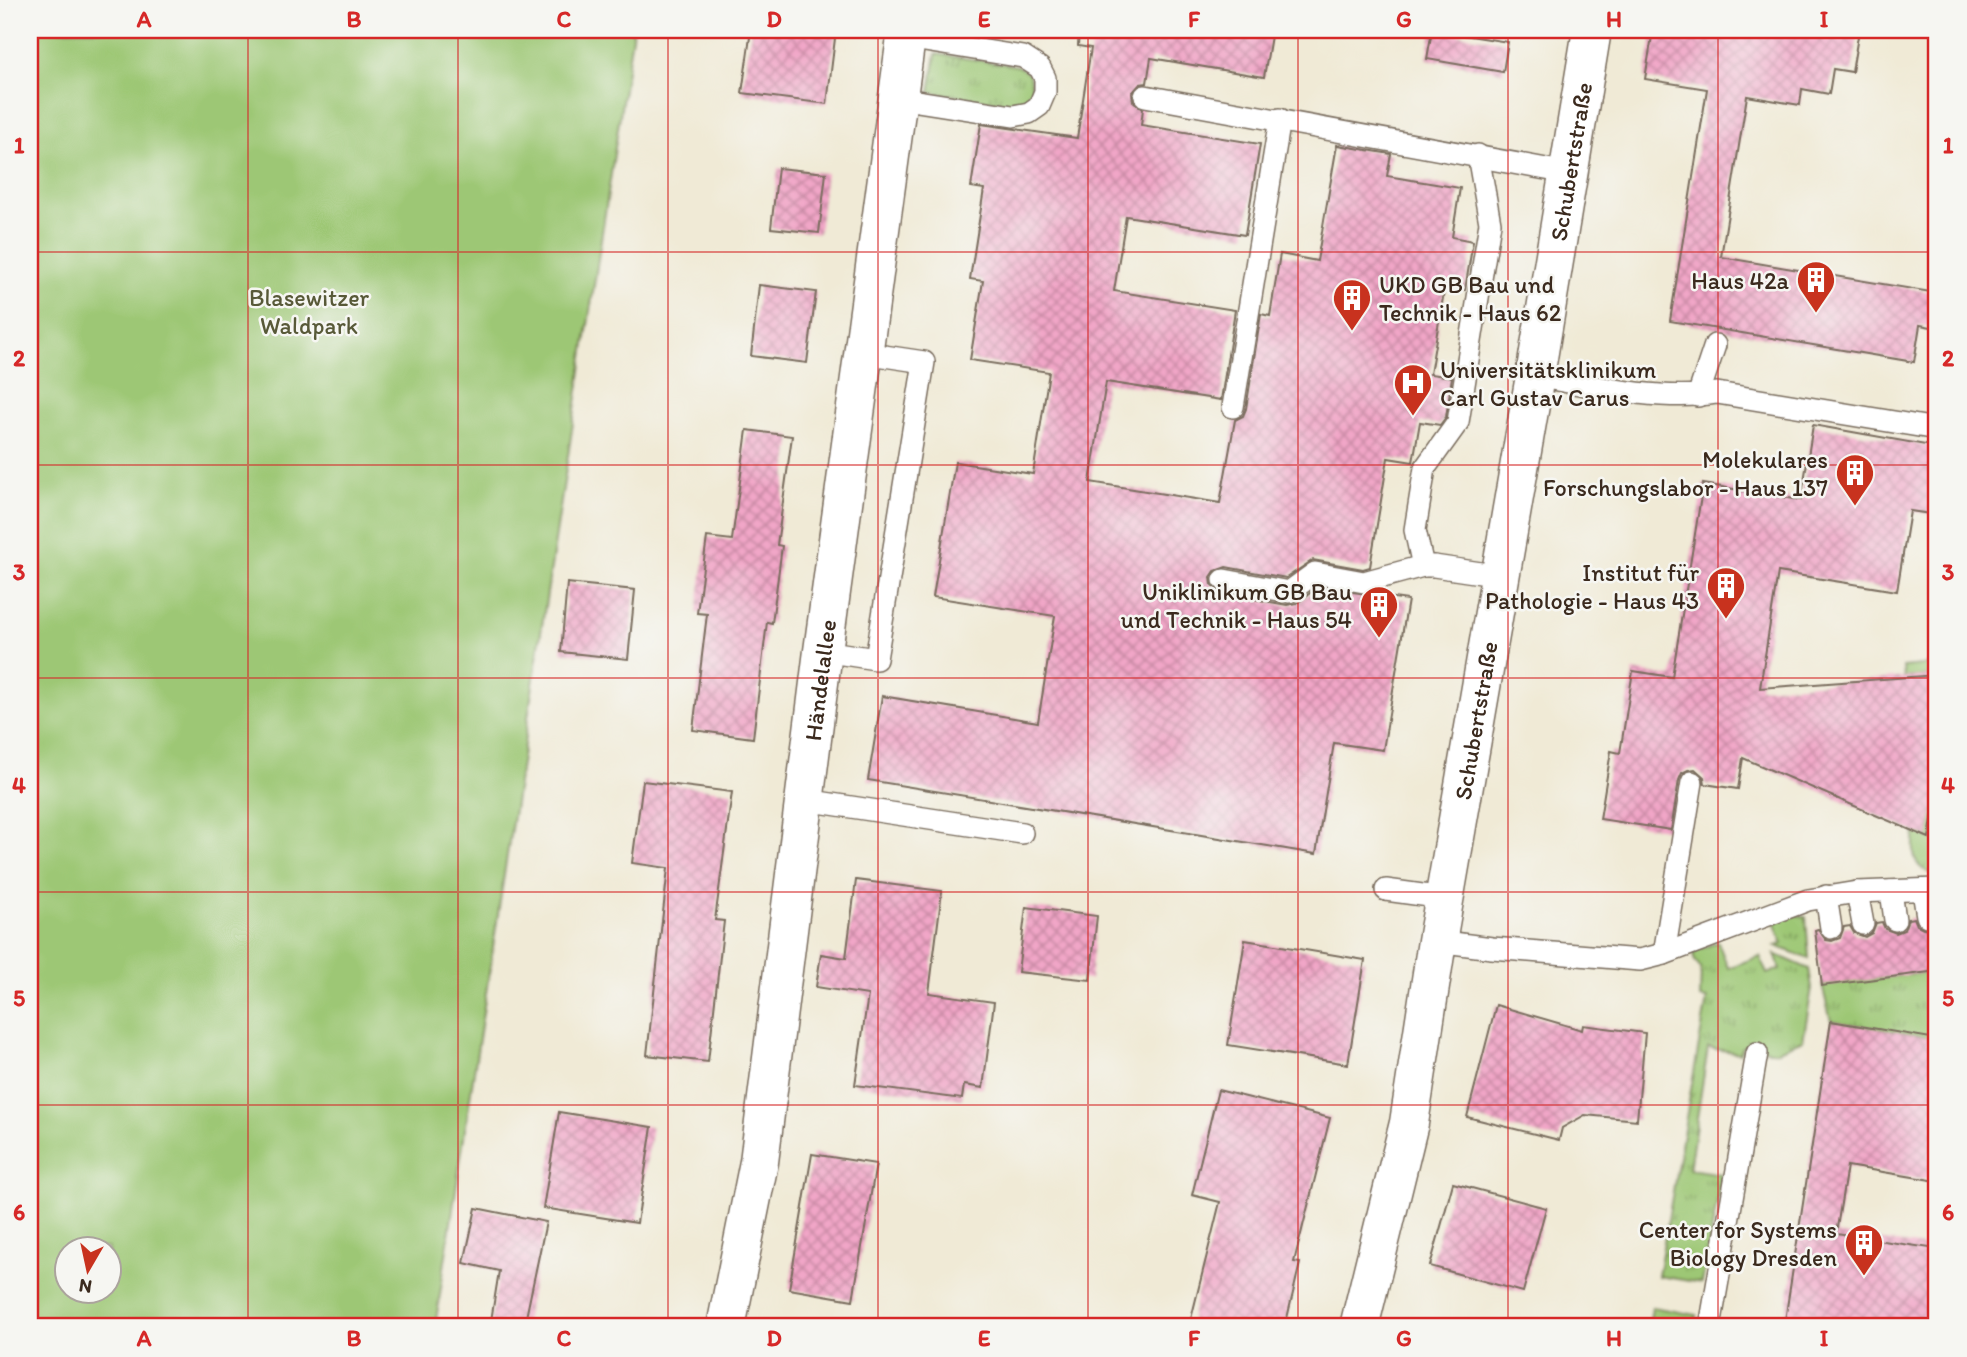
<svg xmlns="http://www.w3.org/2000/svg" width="1967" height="1357" font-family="Itim,sans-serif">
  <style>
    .grass { fill: url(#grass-tufts); stroke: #6c7849; stroke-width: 2 }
    .park { fill: #9dc774; stroke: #6c7849; stroke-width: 2; fill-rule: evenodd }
    .building { fill: url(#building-cross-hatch) }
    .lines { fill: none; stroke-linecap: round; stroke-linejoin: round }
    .lane-casing { stroke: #7a6d5e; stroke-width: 24 }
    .street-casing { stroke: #7a6d5e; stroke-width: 41 }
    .lane { stroke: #fff; stroke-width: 21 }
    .street { stroke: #fff; stroke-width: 38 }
    .grid { fill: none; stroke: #d62828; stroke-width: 2; stroke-opacity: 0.55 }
    .labels { text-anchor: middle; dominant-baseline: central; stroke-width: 5; stroke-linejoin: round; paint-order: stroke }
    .street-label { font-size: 24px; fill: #3b2a1e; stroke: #f6f6f2 }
    .poi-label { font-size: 24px; fill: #3b2a1e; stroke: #f6f6f2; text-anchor: end }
    .park-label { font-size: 24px; fill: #585938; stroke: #f6f6f2 }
    .neatline { fill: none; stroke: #d62828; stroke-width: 2.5 }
    .grid-label { font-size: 23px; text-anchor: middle; font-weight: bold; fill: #d62828 }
  </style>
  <defs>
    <pattern id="grass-tufts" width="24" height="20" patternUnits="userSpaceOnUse" patternTransform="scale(1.75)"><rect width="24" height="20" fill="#9dc774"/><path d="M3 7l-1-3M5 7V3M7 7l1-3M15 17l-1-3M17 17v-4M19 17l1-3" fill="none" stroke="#81a25f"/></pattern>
    <pattern id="building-cross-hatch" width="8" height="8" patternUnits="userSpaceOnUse" patternTransform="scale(1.75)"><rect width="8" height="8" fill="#f1a6c7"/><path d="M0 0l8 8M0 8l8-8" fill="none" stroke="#c487a1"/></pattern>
  </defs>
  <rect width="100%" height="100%" fill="#f6f6f2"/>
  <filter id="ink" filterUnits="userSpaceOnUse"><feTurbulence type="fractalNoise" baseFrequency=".0143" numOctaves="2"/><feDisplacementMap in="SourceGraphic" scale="14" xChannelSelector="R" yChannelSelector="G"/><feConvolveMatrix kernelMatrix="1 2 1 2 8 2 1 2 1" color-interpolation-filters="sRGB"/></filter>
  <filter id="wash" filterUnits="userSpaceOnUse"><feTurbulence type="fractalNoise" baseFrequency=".00686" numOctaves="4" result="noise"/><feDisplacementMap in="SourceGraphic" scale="28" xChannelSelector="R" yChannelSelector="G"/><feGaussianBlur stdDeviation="1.57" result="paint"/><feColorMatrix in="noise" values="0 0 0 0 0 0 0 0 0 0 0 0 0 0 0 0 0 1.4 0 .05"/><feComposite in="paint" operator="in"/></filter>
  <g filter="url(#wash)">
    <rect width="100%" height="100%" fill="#f0ead6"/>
    <g class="grass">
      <polygon points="936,54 1018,66 1029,74 1032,88 1025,102 1012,104 930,92"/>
      <polygon points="1932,664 1937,665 1937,675 1904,678 1903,667"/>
      <path d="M1937,788V874C1912,871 1912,853 1915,832L1929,837Z"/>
      <polygon points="1796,915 1806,917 1809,959 1776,946 1783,944 1774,922"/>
      <path d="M1718,942L1728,968L1760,956L1767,974L1780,969L1775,954L1809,969L1812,988L1803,1040L1776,1051L1743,1046L1740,1053L1708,1048L1689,1169L1722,1174L1702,1283L1658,1276L1707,999L1700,998L1701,968C1696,962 1691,959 1695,951Z"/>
      <polygon points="1937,971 1937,1039 1831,1021 1822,985"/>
      <polygon points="1652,1307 1697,1315 1695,1327 1649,1327"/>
    </g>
    <path class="park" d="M30,30H633L435,1327L30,1326ZM66,1248H108V1290H66Z"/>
    <g id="blocks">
      <g class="building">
        <polygon points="751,30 836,30 827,104 742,93"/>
        <polygon points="1079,30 1272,30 1264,77 1151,58 1147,83 1140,84 1132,93 1133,101 1143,109 1141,125 1260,144 1245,235 1126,216 1114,291 1235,310 1221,400 1106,382 1090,482 1220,503 1235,420 1243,416 1246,409 1261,314 1270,316 1280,254 1317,261 1337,145 1391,154 1387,176 1460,188 1452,237 1473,241 1465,290 1445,286 1430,374 1452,377 1446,417 1440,425 1420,422 1413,462 1388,458 1370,567 1363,569 1313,560 1286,578 1226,567 1215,571 1211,577 1212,585 1221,593 1287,605 1297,603 1318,587 1408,600 1383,750 1334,743 1316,854 868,780 882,696 1038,722 1055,616 933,597 955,462 1033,474 1049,372 970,360 983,281 970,279 984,189 971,187 981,124 1077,138 1091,48 1078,46"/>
        <polygon points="1432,30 1508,42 1503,72 1427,59"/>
        <polygon points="1653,30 1859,30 1852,72 1833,69 1829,94 1802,89 1800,105 1747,96 1721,257 1937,293 1937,328 1920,325 1914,362 1670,321 1707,89 1645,79"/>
        <polygon points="778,168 826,173 819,233 771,228"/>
        <polygon points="759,285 816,292 807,363 751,356"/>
        <polygon points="1813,425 1937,447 1937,515 1910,511 1897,591 1778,572 1760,688 1937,675 1937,788 1929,838 1743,758 1738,789 1705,784 1704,777 1695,769 1688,770 1682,773 1679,780 1671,830 1600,819 1611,751 1620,753 1633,671 1672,677 1703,484 1801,500"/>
        <polygon points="747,430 792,436 777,545 782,546 772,623 767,622 753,738 693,730 707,614 697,613 707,537 732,540"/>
        <polygon points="567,583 635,590 628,659 561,652"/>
        <polygon points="643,781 732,792 715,920 724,921 708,1062 647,1055 668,868 632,863"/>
        <polygon points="856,880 942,891 929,993 994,1002 983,1088 964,1085 962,1099 855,1085 868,995 816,987 821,954 846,958"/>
        <polygon points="1026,907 1097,916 1090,980 1018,972"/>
        <polygon points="1914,918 1917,925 1923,928 1930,929 1937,924 1937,971 1822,986 1815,930 1818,929 1826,940 1832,941 1840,938 1844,927 1850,926 1854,933 1865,937 1872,933 1876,923 1882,922 1885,929 1896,933 1904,930 1908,919"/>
        <polygon points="1245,940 1365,960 1348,1064 1228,1045"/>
        <polygon points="1496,1005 1582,1030 1583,1025 1645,1033 1637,1120 1585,1115 1562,1128 1559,1140 1467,1117"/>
        <polygon points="1831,1021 1937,1039 1937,1181 1847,1166 1836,1234 1937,1249 1937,1327 1784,1327"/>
        <polygon points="1218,1090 1330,1118 1294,1262 1300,1263 1285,1327 1189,1327 1220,1202 1192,1195"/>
        <polygon points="559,1112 652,1127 637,1223 543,1208"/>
        <polygon points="812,1154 876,1164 853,1300 789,1289"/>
        <polygon points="1453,1183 1546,1208 1523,1292 1430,1266"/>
        <polygon points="476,1208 546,1222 524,1327 490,1327 499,1271 464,1263"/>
      </g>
    </g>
  </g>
  <g filter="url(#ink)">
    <use href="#blocks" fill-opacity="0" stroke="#7a6d5e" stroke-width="2"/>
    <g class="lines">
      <g class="lane-casing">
        <g id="lane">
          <polyline points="1145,96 1568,173"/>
          <polyline points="898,98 1013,116 1029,113 1039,106 1045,92 1045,78 1040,68 1023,57 906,38"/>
          <path d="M1535,376C1591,386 1662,402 1717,393L1937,429"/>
          <polyline points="1698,396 1715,345"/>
          <polyline points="1233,407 1280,119"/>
          <polyline points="1423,566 1415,530 1425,468 1458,422 1490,223 1478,155"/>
          <polyline points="1224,580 1289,592 1315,573 1364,582 1423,566 1434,566 1501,576"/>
          <polyline points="823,651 876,659 924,362 864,353"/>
          <polyline points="805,800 1022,833"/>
          <polyline points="1386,890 1444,898"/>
          <polyline points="1891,891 1895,920"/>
          <polyline points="1923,891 1927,916"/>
          <polyline points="1857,892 1863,924"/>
          <polyline points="1826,896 1831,928"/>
          <polyline points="1437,941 1492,948 1640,960 1664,954 1808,900 1857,892 1937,889"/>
          <polyline points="1664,954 1692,782"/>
          <polyline points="1710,1327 1757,1053"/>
        </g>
      </g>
      <g class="street-casing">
        <g id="street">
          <path id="s1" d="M726,1327L759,1162L823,651L907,30"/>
          <path id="s2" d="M1359,1327L1409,1123L1437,941L1535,376L1592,30"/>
        </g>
      </g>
      <use href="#lane" class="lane"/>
      <use href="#street" class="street"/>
    </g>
  </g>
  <path class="grid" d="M248,30V1327M458,30V1327M668,30V1327M878,30V1327M1088,30V1327M1298,30V1327M1508,30V1327M1718,30V1327M30,252H1937M30,465H1937M30,678H1937M30,892H1937M30,1105H1937"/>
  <defs>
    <g id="building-pin" transform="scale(2.0125)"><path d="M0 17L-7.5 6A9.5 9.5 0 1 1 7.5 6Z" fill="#c8321e" stroke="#f6f6f2"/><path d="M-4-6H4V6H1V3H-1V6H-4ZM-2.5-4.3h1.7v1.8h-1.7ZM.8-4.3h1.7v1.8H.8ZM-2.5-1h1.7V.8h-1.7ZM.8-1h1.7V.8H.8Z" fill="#fff"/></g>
    <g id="hospital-pin" transform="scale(2.0125)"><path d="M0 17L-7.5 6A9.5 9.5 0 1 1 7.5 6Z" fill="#c8321e" stroke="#f6f6f2"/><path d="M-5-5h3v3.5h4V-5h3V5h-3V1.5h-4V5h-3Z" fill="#fff"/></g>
  </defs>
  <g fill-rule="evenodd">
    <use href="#building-pin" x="1816" y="280"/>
    <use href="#building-pin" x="1352" y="298"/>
    <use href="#hospital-pin" x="1413" y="383"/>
    <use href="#building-pin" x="1855" y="473"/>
    <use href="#building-pin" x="1726" y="586"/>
    <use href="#building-pin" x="1379" y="605"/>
    <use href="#building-pin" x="1864" y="1243"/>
  </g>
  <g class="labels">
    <g class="street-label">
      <text stroke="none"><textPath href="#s2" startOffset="1185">Schubertstraße</textPath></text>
      <text stroke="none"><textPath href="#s1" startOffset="654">Händelallee</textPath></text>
      <text stroke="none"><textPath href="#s2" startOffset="618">Schubertstraße</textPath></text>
    </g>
    <g class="poi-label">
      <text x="1789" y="280">Haus 42a</text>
      <text x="1379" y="284" text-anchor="start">UKD GB Bau und<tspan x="1379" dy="28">Technik - Haus 62</tspan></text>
      <text x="1440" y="369" text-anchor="start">Universitätsklinikum<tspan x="1440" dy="28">Carl Gustav Carus</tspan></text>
      <text x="1828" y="459">Molekulares<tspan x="1828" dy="28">Forschungslabor - Haus 137</tspan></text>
      <text x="1699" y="572">Institut für<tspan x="1699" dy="28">Pathologie - Haus 43</tspan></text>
      <text x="1352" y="591">Uniklinikum GB Bau<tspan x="1352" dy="28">und Technik - Haus 54</tspan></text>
      <text x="1837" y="1229">Center for Systems<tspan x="1837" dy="28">Biology Dresden</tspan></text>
    </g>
    <g class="park-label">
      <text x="309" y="297">Blasewitzer<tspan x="309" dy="28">Waldpark</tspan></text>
    </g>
  </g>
  <rect width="1967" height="1357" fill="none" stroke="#f6f6f2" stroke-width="77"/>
  <g transform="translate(88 1270) rotate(189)"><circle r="33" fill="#f6f6f2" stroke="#aba49d" stroke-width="2"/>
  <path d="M0-5L12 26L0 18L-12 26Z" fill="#c8321e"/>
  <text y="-10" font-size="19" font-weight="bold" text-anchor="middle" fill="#3b2a1e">N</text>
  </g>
  <rect x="38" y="38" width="1890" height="1280" class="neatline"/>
  <g class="grid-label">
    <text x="144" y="27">A</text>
    <text x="354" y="27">B</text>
    <text x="564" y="27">C</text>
    <text x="774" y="27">D</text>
    <text x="984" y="27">E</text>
    <text x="1194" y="27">F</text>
    <text x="1404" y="27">G</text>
    <text x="1614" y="27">H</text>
    <text x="1824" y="27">I</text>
    <text x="19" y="153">1</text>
    <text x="1948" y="153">1</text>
    <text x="19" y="366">2</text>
    <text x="1948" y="366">2</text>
    <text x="19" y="580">3</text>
    <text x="1948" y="580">3</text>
    <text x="19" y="793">4</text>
    <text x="1948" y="793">4</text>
    <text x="19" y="1006">5</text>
    <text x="1948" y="1006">5</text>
    <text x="19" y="1220">6</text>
    <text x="1948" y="1220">6</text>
    <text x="144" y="1346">A</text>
    <text x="354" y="1346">B</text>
    <text x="564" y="1346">C</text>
    <text x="774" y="1346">D</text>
    <text x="984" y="1346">E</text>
    <text x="1194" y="1346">F</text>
    <text x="1404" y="1346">G</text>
    <text x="1614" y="1346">H</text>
    <text x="1824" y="1346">I</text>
  </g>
</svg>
